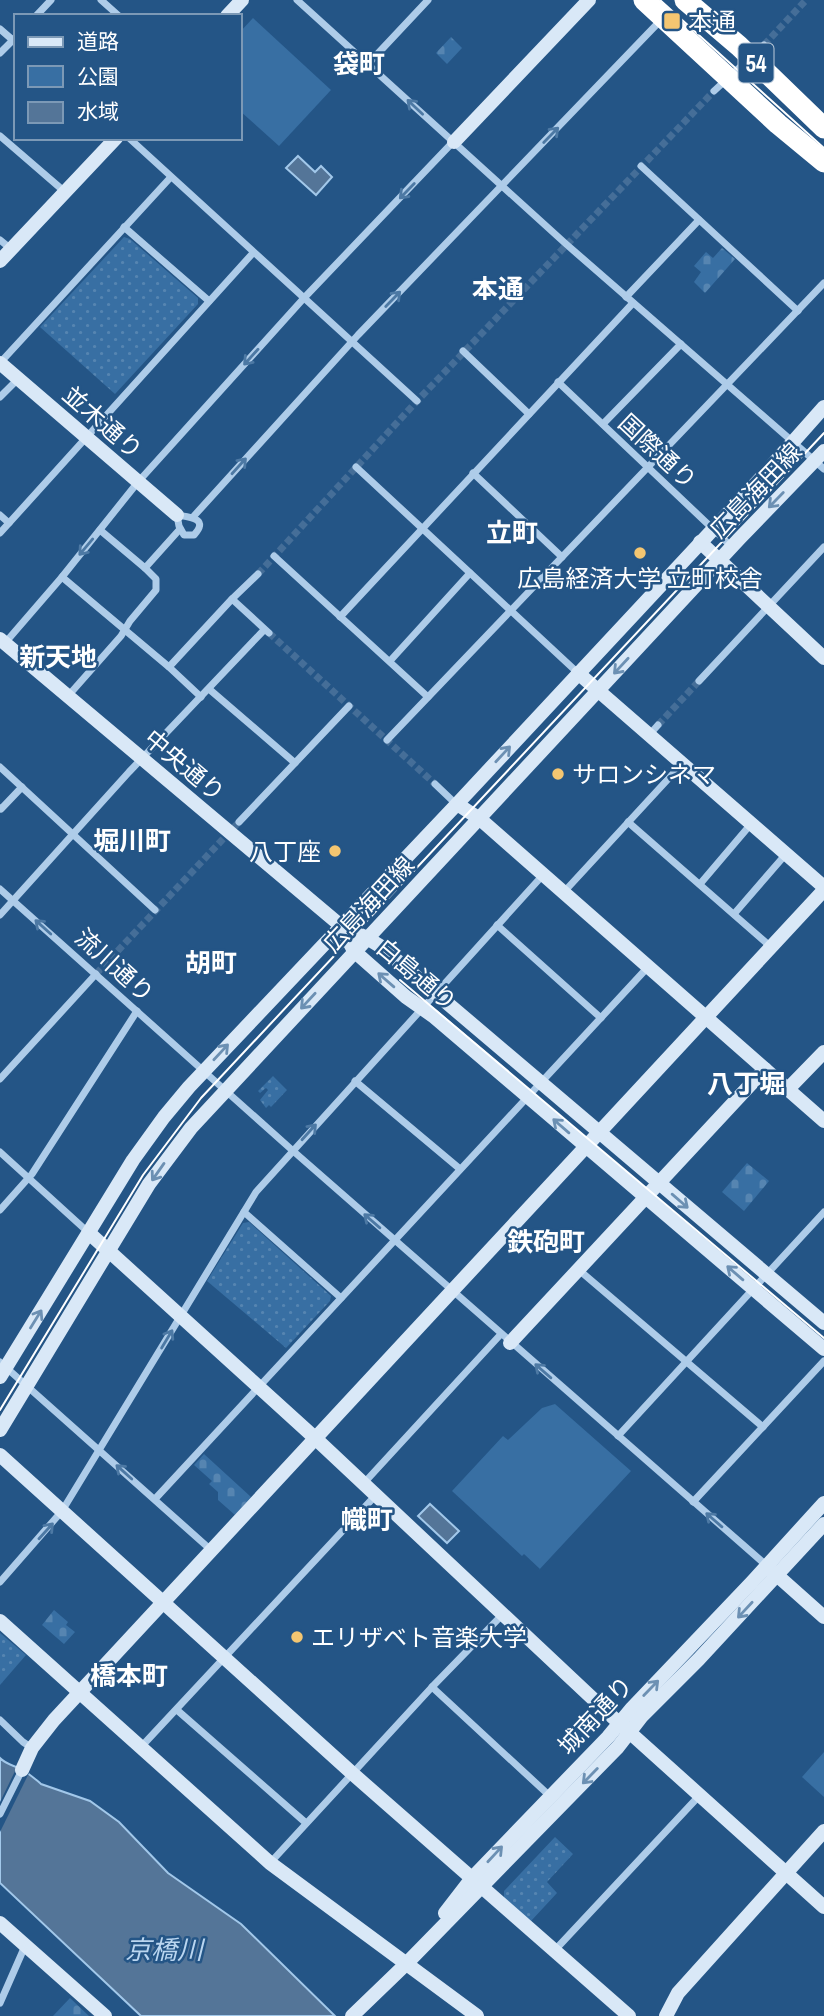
<svg xmlns="http://www.w3.org/2000/svg" width="824" height="2016" font-family="'Archivo Narrow','Noto Sans JP',sans-serif">
  <style>
    .green { fill: url(#green-dots) }
    .cemetery { fill: url(#cemetery-stones) }
    .pitch { fill: #386fa3 }
    .water { fill: #547598; stroke: #a2c8ea; stroke-width: 2 }
    .pier { fill: #245586 }
    .lines { fill: none; stroke-linecap: round; stroke-linejoin: round }
    .street-tunnel { stroke: #456e98; stroke-width: 7; stroke-dasharray: 7 3.5; stroke-linecap: butt }
    .street { stroke: #aecce9; stroke-width: 7 }
    .secondary { stroke: #d9e8f7; stroke-width: 14 }
    .highway { stroke: #fff; stroke-width: 21 }
    .tram { stroke: #fff; stroke-width: 2 }
    .oneway { stroke: #4d79a4 }
    .oneway2 { stroke: #6c90b3 }
    .poi-dot { fill: #f4c671; stroke: #245586; stroke-width: 2.5 }
    .labels { text-anchor: middle; dominant-baseline: central; stroke-width: 5; stroke-linejoin: round; paint-order: stroke }
    .shield { fill: #245586; stroke: #bdccdb; stroke-width: 2 }
    .shield-label { font-size: 23px; font-weight: bold; fill: #fff }
    .poi-label { font-size: 24px; fill: #fff; stroke: #245586; text-anchor: start }
    .street-label { font-size: 24px; fill: #fff; stroke: #245586 }
    .neighbourhood-label { font-size: 26px; font-weight: bold; fill: #fff; stroke: #245586 }
    .water-label { font-size: 26px; font-style: italic; fill: #bad6f0; stroke: #245586 }
  </style>
  <defs>
    <pattern id="green-dots" width="8" height="8" patternUnits="userSpaceOnUse" patternTransform="scale(1.75)"><rect width="8" height="8" fill="#386fa3"/><path d="M2 2h.1M6 6h.1" fill="none" stroke="#5685b1" stroke-width="1.8" stroke-linecap="round"/></pattern>
    <pattern id="cemetery-stones" width="16" height="16" patternUnits="userSpaceOnUse" patternTransform="scale(1.75)"><rect width="16" height="16" fill="#386fa3"/><path d="M2 7V4a2 2 0 0 1 4 0v3zM10 15v-3a2 2 0 0 1 4 0v3z" fill="#5685b1"/></pattern>
  </defs>
  <rect width="100%" height="100%" fill="#245586"/>
  <g class="green">
    <polygon points="124,237 130,239 198,298 198,304 115,394 40,327"/>
    <polygon points="273,1076 287,1090 271,1107 269,1105 266,1108 260,1100 268,1090 266,1088 260,1093 258,1091"/>
    <polygon points="249,1222 331,1296 330,1301 286,1348 207,1281 243,1223"/>
    <polygon points="0,1633 26,1655 0,1685"/>
    <polygon points="555,1837 573,1854 547,1882 557,1893 531,1921 504,1899 504,1891"/>
  </g>
  <g class="cemetery">
    <polygon points="451,37 462,48 447,64 436,53"/>
    <polygon points="722,248 735,259 705,293 694,282 701,272 694,266 706,252 713,258"/>
    <polygon points="747,1163 769,1181 744,1211 722,1192"/>
    <polygon points="204,1454 251,1497 235,1515 218,1500 218,1492 209,1484 212,1481 194,1465"/>
    <polygon points="54,1610 68,1622 66,1625 75,1632 64,1644 42,1625"/>
    <polygon points="70,1998 89,2016 53,2016"/>
  </g>
  <g class="pitch">
    <polygon points="253,18 331,90 279,146 240,111 240,32"/>
    <polygon points="555,1404 631,1471 538,1571 540,1569 524,1554 522,1556 452,1491 503,1436 508,1440 542,1408"/>
    <polygon points="824,1752 824,1797 802,1777"/>
  </g>
  <g class="water">
    <polygon points="298,156 315,172 321,166 332,177 316,195 286,168"/>
    <polygon points="430,1504 459,1531 447,1543 418,1516"/>
    <path d="M0,1758C7,1765 13,1765 21,1769C30,1774 34,1778 41,1784L90,1801L119,1822L168,1873L241,1924L335,2016H141L0,1883Z"/>
  </g>
  <polygon class="pier" points="17,1767 29,1773 0,1832 0,1802"/>
  <g class="lines">
    <g class="street-tunnel">
      <polyline points="764,45 806,0"/>
      <polyline points="258,574 417,401 714,91"/>
      <polyline points="269,633 435,784"/>
      <polyline points="658,725 699,681"/>
      <polyline points="96,974 239,822"/>
    </g>
    <g class="street">
      <polyline points="101,0 119,16"/>
      <polyline points="297,0 566,244 824,469"/>
      <polyline points="36,16 51,0"/>
      <polyline points="0,29 15,42"/>
      <polyline points="0,53 16,37"/>
      <polyline points="368,64 428,0"/>
      <polyline points="714,91 764,45"/>
      <polyline points="0,136 65,192"/>
      <polyline points="129,138 417,401"/>
      <polyline points="641,166 798,311"/>
      <polyline points="124,227 209,301"/>
      <polyline points="0,240 11,249"/>
      <polyline points="626,297 699,220"/>
      <polyline points="463,351 529,414"/>
      <polyline points="0,363 170,178"/>
      <polyline points="558,382 732,547"/>
      <polyline points="0,397 18,379"/>
      <polyline points="603,424 681,344"/>
      <polyline points="356,467 578,673"/>
      <polyline points="473,473 562,557"/>
      <polyline points="0,515 9,523"/>
      <path d="M177,515C188,517 210,518 194,535H184L179,526Z"/>
      <polyline points="193,517 358,335 660,21"/>
      <polyline points="100,530 145,568 180,529"/>
      <polyline points="0,533 253,253"/>
      <polyline points="274,556 428,697"/>
      <polyline points="62,577 169,667 201,697"/>
      <polyline points="232,599 269,633"/>
      <polyline points="340,617 633,303"/>
      <polyline points="5,643 62,577 138,482 304,298 453,142"/>
      <polyline points="390,661 470,573"/>
      <polyline points="169,667 232,599 258,574"/>
      <polyline points="699,681 824,547"/>
      <polyline points="209,689 295,763"/>
      <polyline points="68,696 121,636 130,621 156,590 156,579 145,568"/>
      <polyline points="650,734 658,725"/>
      <polyline points="387,740 824,283"/>
      <polyline points="0,767 155,910"/>
      <polyline points="435,784 456,804"/>
      <polyline points="0,808 1,809 22,787"/>
      <polyline points="239,822 349,706"/>
      <polyline points="628,822 771,947"/>
      <polyline points="700,884 751,824"/>
      <polyline points="0,889 292,1150 766,1565"/>
      <polyline points="563,893 682,764"/>
      <polyline points="734,914 786,854"/>
      <polyline points="0,915 129,772 264,630"/>
      <polyline points="497,925 601,1018"/>
      <polyline points="0,1079 96,974"/>
      <polyline points="355,1081 460,1169"/>
      <polyline points="0,1152 89,1233"/>
      <polyline points="0,1210 32,1174 137,1011"/>
      <polyline points="244,1212 341,1298"/>
      <polyline points="579,1270 763,1427"/>
      <polyline points="0,1362 211,1550"/>
      <polyline points="618,1436 824,1212"/>
      <polyline points="364,1483 501,1334"/>
      <polyline points="155,1499 648,967"/>
      <polyline points="693,1502 824,1361"/>
      <polyline points="0,1582 62,1511 256,1192 543,875"/>
      <polyline points="432,1687 552,1798"/>
      <polyline points="177,1710 306,1823"/>
      <polyline points="0,1720 23,1742 32,1748"/>
      <polyline points="141,1747 376,1495"/>
      <polyline points="0,1814 22,1770"/>
      <polyline points="270,1863 432,1687 503,1614"/>
      <polyline points="555,1950 699,1796"/>
      <polyline points="0,2003 25,1946"/>
    </g>
    <g class="secondary">
      <polyline points="227,16 242,0"/>
      <polyline points="454,142 589,0"/>
      <polyline points="0,261 116,138"/>
      <polyline points="0,363 177,515"/>
      <polyline points="700,542 824,658"/>
      <polyline points="0,639 340,925 367,938 380,946 824,1323"/>
      <polyline points="578,673 824,887"/>
      <polyline points="457,804 480,819 824,1121"/>
      <polyline points="340,925 354,951 406,997 433,1016 824,1349"/>
      <polyline points="788,1089 824,1052"/>
      <polyline points="89,1233 315,1438 607,1712 824,1907"/>
      <polyline points="510,1343 765,1069"/>
      <polyline points="0,1377 133,1160 164,1117 189,1087 457,804 760,479 824,407"/>
      <polyline points="0,1430 149,1184 191,1128 739,539 824,451"/>
      <polyline points="0,1455 353,1774 629,2016"/>
      <polyline points="770,1569 824,1617"/>
      <polyline points="0,1621 270,1863 477,2016"/>
      <polyline points="22,1770 32,1748 54,1720 824,890"/>
      <polyline points="445,1913 472,1878 608,1737 632,1708 752,1582 824,1503"/>
      <polyline points="0,1923 105,2016"/>
      <polyline points="352,2016 406,1964 618,1747 642,1716 699,1659 824,1524"/>
      <polyline points="666,2016 678,1993 824,1831"/>
    </g>
    <g class="highway">
      <polyline points="644,0 778,124 824,162"/>
      <polyline points="685,0 739,46 824,128"/>
    </g>
    <g class="tram">
      <polyline points="660,0 824,148"/>
      <polyline points="400,980 824,1338"/>
      <polyline points="0,1410 143,1175 201,1098 824,433"/>
    </g>
  </g>
  <defs><path id="oneway-shaft" d="M-6 0H5M1.5-3L5.5 0L1.5 3" fill="none" stroke-width="1.6" stroke-linecap="round" stroke-linejoin="round" transform="scale(1.75)"/></defs>
  <g class="oneway">
    <use href="#oneway-shaft" transform="translate(415 107) rotate(-137)"/>
    <use href="#oneway-shaft" transform="translate(551 135) rotate(-46)"/>
    <use href="#oneway-shaft" transform="translate(407 191) rotate(134)"/>
    <use href="#oneway-shaft" transform="translate(393 299) rotate(-46)"/>
    <use href="#oneway-shaft" transform="translate(251 357) rotate(132)"/>
    <use href="#oneway-shaft" transform="translate(239 466) rotate(-48)"/>
    <use href="#oneway-shaft" transform="translate(86 547) rotate(130)"/>
    <use href="#oneway-shaft" transform="translate(43 927) rotate(-138)"/>
    <use href="#oneway-shaft" transform="translate(309 1132) rotate(-48)"/>
    <use href="#oneway-shaft" transform="translate(372 1221) rotate(-139)"/>
    <use href="#oneway-shaft" transform="translate(167 1339) rotate(-59)"/>
    <use href="#oneway-shaft" transform="translate(543 1371) rotate(-139)"/>
    <use href="#oneway-shaft" transform="translate(124 1472) rotate(-138)"/>
    <use href="#oneway-shaft" transform="translate(714 1520) rotate(-139)"/>
    <use href="#oneway-shaft" transform="translate(46 1531) rotate(-48)"/>
  </g>
  <g class="oneway2">
    <use href="#oneway-shaft" transform="translate(776 500) rotate(134)"/>
    <use href="#oneway-shaft" transform="translate(621 666) rotate(133)"/>
    <use href="#oneway-shaft" transform="translate(503 754) rotate(-47)"/>
    <use href="#oneway-shaft" transform="translate(386 980) rotate(-139)"/>
    <use href="#oneway-shaft" transform="translate(308 1001) rotate(133)"/>
    <use href="#oneway-shaft" transform="translate(221 1052) rotate(-47)"/>
    <use href="#oneway-shaft" transform="translate(561 1126) rotate(-139)"/>
    <use href="#oneway-shaft" transform="translate(158 1172) rotate(125)"/>
    <use href="#oneway-shaft" transform="translate(680 1201) rotate(41)"/>
    <use href="#oneway-shaft" transform="translate(735 1273) rotate(-139)"/>
    <use href="#oneway-shaft" transform="translate(36 1319) rotate(-58)"/>
    <use href="#oneway-shaft" transform="translate(745 1610) rotate(133)"/>
    <use href="#oneway-shaft" transform="translate(651 1688) rotate(-46)"/>
    <use href="#oneway-shaft" transform="translate(590 1776) rotate(134)"/>
    <use href="#oneway-shaft" transform="translate(495 1854) rotate(-47)"/>
  </g>
  <g class="poi-dot">
    <rect x="663" y="12" width="18" height="18" rx="3.5"/>
    <circle cx="640" cy="553" r="7"/>
    <circle cx="558" cy="774" r="7"/>
    <circle cx="335" cy="851" r="7"/>
    <circle cx="297" cy="1637" r="7"/>
  </g>
  <g class="labels">
    <rect class="shield" x="738.5" y="43.5" width="35" height="39" rx="5"/>
    <g class="shield-label">
      <text x="756" y="63">54</text>
    </g>
    <g class="poi-label">
      <text x="688" y="21">本通</text>
      <text x="640" y="578" text-anchor="middle">広島経済大学 立町校舎</text>
      <text x="572" y="774">サロンシネマ</text>
      <text x="321" y="851" text-anchor="end">八丁座</text>
      <text x="311" y="1637">エリザベト音楽大学</text>
    </g>
    <g class="street-label">
      <text transform="translate(103 422) rotate(41)">並木通り</text>
      <text transform="translate(658 451) rotate(43)">国際通り</text>
      <text transform="translate(755 490) rotate(-46)">広島海田線</text>
      <text transform="translate(185 765) rotate(40)">中央通り</text>
      <text transform="translate(368 904) rotate(-47)">広島海田線</text>
      <text transform="translate(115 965) rotate(42)">流川通り</text>
      <text transform="translate(417 974) rotate(40)">白島通り</text>
      <text transform="translate(595 1715) rotate(-47)">城南通り</text>
    </g>
    <g class="neighbourhood-label">
      <text x="359" y="63">袋町</text>
      <text x="498" y="288">本通</text>
      <text x="512" y="532">立町</text>
      <text x="58" y="656">新天地</text>
      <text x="132" y="840">堀川町</text>
      <text x="211" y="962">胡町</text>
      <text x="746" y="1083">八丁堀</text>
      <text x="546" y="1241">鉄砲町</text>
      <text x="367" y="1519">幟町</text>
      <text x="129" y="1675">橋本町</text>
    </g>
    <g class="water-label">
      <text x="164" y="1949">京橋川</text>
    </g>
  </g>
  <rect x="14" y="14" width="228" height="126" fill="#245586" stroke="#7c99b6" stroke-width="2"/>
  <rect x="28" y="37" width="35" height="10" fill="#d9e8f7" stroke="#7c99b6" stroke-width="2"/>
  <text x="77" y="49" font-size="21" fill="#ffffff">道路</text>
  <rect x="28" y="66" width="35" height="21" fill="#386fa3" stroke="#7c99b6" stroke-width="2"/>
  <text x="77" y="84" font-size="21" fill="#ffffff">公園</text>
  <rect x="28" y="102" width="35" height="21" fill="#547598" stroke="#7c99b6" stroke-width="2"/>
  <text x="77" y="119" font-size="21" fill="#ffffff">水域</text>
</svg>
